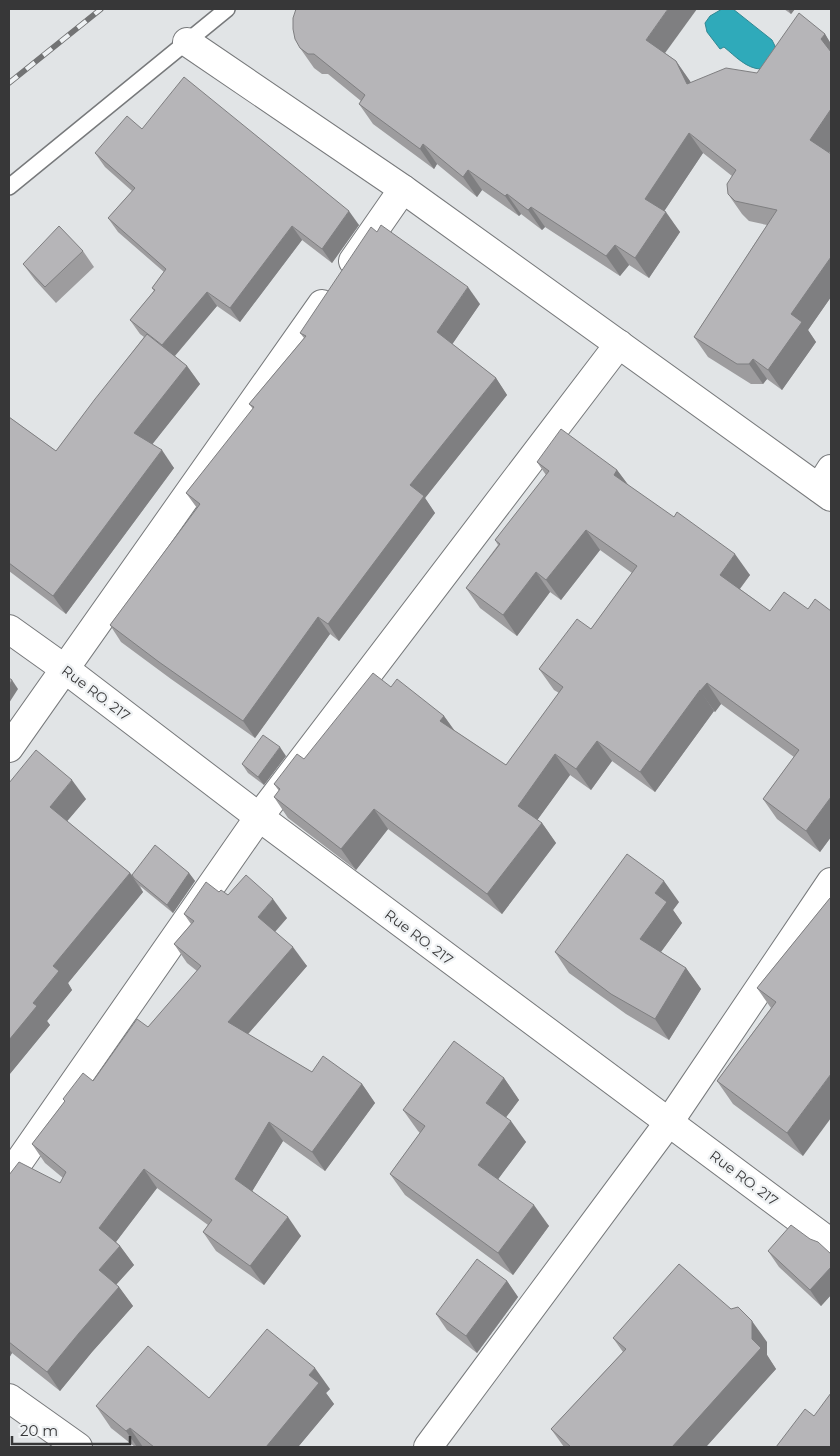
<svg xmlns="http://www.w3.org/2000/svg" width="840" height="1456" font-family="Montserrat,sans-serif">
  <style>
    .water { fill: #2faaba; stroke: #318893 }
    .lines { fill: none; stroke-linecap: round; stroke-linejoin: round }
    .service-casing { stroke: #77797b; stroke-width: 18 }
    .minor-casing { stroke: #77797b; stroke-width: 30 }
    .service { stroke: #fff; stroke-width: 15 }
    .minor { stroke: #fff; stroke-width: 28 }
    .rail-casing { stroke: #727374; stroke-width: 5.5 }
    .rail { stroke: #eef1f3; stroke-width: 4; stroke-dasharray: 11; stroke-linecap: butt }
    .wall { fill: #9d9c9e }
    .shaded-wall { fill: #7f7f81 }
    .building { fill: #b6b5b8; stroke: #7f7f81 }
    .labels { text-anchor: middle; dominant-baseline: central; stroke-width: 4.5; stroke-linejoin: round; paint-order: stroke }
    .street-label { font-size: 14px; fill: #373738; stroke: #eef1f3 }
  </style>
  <rect width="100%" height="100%" fill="#e1e4e6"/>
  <path class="water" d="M722,9H733L772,40L775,46L776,52L761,69C747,69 735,56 724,47L720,49L707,32L705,23L710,16Z"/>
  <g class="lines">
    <g class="service-casing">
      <polyline id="service" points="9,187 227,9"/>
    </g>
    <g class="minor-casing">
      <g id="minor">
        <polyline points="187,42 403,189 831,497"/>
        <polyline points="353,261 403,189"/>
        <polyline points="819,488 831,469"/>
        <polyline points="9,629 65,669 259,817 831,1243"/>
        <polyline points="9,748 322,304"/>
        <polyline points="9,1176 259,817 619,344"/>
        <polyline points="9,1398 78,1447"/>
        <polyline points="428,1447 669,1122 831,882"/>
      </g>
    </g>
    <use href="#service" class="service"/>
    <use href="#minor" class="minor"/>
    <g class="rail-casing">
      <polyline id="rail" points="9,83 101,9"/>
    </g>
    <use href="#rail" class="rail"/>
  </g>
  <g class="wall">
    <polygon points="784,9 795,9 791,14"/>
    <polygon points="825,34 831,44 831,150 829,153 831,154 831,297 808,330 816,342 782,390 767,379 763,384 751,384 708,357 694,337 767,225 749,221 742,214 728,194 732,176 703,153 664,211 680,232 649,278 629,265 620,276 545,227 542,230 521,214 519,216 482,190 477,197 437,164 434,169 373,124 359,104 361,101 328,74 322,74 314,68 300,48 665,53 676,61 691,83 757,73"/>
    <polygon points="142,129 359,225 332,263 302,240 240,322 217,306 175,356 187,366 200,384 152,444 174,468 66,614 9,571 9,417 56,451 144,337 140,334 130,320 154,291 152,288 164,272 118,232 108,218 132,191 105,167 95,153"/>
    <polygon points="83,251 94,267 56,303 35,280 23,264"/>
    <polygon points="480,304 452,344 496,378 507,395 425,498 435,513 339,641 330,634 255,738 171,679 121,642 110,625 197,508 186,493 253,409 249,404 304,338 300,333"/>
    <polygon points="537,462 617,470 629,486 750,575 740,589 770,611 808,609 831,611 831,837 820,852 777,819 763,799 794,757 721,704 715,712 714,711 655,792 612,761 591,790 570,775 537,820 542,823 556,843 502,914 388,829 356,870 288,818 274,797 279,791 274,784 391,687 444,716 455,731 506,765 559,693 554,690 539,669 591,629 632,573 600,550 561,600 550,592 517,636 480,608 466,588 498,545 495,540 546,475"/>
    <polygon points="286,756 264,785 248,773 242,764"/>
    <polygon points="9,783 86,799 67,821 130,873 132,875 189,873 195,881 173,913 140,886 143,892 68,983 72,990 47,1021 50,1025 9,1075"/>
    <polygon points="219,892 287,918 275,932 307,966 248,1034 312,1072 362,1084 375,1103 325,1171 283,1141 252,1191 301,1236 264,1285 216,1251 203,1232 208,1225 157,1188 116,1242 120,1246 134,1265 116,1285 119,1287 133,1306 92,1352 60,1391 12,1353 9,1358 9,1175 60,1183 63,1178 45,1163 32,1144 65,1101 63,1099 93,1081 148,1027 197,971 187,963 174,944 191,924 184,914"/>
    <polygon points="830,898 803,1156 733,1104 717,1081 771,1008 757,988"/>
    <polygon points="679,902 673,910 682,923 661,952 686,968 701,989 669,1040 626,1014 569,973 555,952"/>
    <polygon points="504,1078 519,1100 506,1117 526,1142 498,1179 549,1226 513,1275 405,1195 390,1174 420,1133 418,1131 403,1110"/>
    <polygon points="768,1251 831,1254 831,1295 821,1306 779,1267"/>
    <polygon points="507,1281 518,1297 477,1353 447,1330 436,1314"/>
    <polygon points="613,1338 767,1342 767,1355 776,1369 706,1447 564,1447 551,1429 623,1352"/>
    <polygon points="330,1389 326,1393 334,1404 298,1447 135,1447 111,1428 96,1406 209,1398"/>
  </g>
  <g class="shaded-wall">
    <polygon points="668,9 697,9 660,60 646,40"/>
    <polygon points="788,9 795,9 791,14"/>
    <polygon points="825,34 831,44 831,54 821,39"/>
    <polygon points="676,61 690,81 701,104 687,84"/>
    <polygon points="831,109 831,150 824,160 810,140"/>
    <polygon points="689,133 703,153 659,219 645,199"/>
    <polygon points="423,144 437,164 434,169 420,149"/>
    <polygon points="468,170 482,190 477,197 463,177"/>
    <polygon points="507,194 521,214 519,216 505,196"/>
    <polygon points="531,207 545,227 542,230 528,210"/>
    <polygon points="349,211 359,225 332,263 322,249"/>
    <polygon points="666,212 680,232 649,278 635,258"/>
    <polygon points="292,226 302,240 240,322 230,308"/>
    <polygon points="615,245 629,265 620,276 606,256"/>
    <polygon points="831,257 831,297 808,330 816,342 782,390 768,370 791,314"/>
    <polygon points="468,287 480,304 449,349 437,332"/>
    <polygon points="207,292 217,306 172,359 162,345"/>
    <polygon points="753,359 767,379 763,384 749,364"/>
    <polygon points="187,366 200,384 147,451 134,433"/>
    <polygon points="496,378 507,395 425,498 435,513 339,641 328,624 410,485"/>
    <polygon points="162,450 174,468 66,614 53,596"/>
    <polygon points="617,470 632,490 614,475"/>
    <polygon points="586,530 600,550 561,600 546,580"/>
    <polygon points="735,554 750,575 735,595 720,575"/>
    <polygon points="536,572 550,592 517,636 503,615"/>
    <polygon points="318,617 330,634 255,738 243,721"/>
    <polygon points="12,680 18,689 9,703 9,686"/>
    <polygon points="707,683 721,704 715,712 700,691"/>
    <polygon points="700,690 714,711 655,792 640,772"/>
    <polygon points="444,716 458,736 440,721"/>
    <polygon points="597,741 612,761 591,790 576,769"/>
    <polygon points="280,747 286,756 264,785 258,777"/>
    <polygon points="555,754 570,775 533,826 518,806"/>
    <polygon points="72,780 86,799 63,826 50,807"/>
    <polygon points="831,797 831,837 820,852 806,831"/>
    <polygon points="374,809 388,829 356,870 341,849"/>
    <polygon points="542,823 556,843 502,914 487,894"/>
    <polygon points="130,873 143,892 68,983 72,990 47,1021 50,1025 9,1075 9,1039 33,1003 53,966"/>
    <polygon points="189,873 195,881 173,913 167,905"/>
    <polygon points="664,881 679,902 673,910 682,923 655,960 640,939 655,893"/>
    <polygon points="273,899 287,918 271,936 258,917"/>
    <polygon points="293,947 307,966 242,1041 228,1022"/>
    <polygon points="686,968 701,989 669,1040 655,1019"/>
    <polygon points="831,1074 831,1118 803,1156 787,1133"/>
    <polygon points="504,1078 519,1100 501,1124 486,1103"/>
    <polygon points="362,1084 375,1103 325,1171 312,1152"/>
    <polygon points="511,1121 526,1142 493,1186 478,1165"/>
    <polygon points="269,1122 283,1141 248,1198 235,1179"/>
    <polygon points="144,1169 157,1188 112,1247 99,1228"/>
    <polygon points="534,1205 549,1226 513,1275 498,1253"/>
    <polygon points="288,1217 301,1236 264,1285 250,1266"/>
    <polygon points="120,1246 134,1265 112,1289 99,1270"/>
    <polygon points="831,1267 831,1295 821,1306 810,1290"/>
    <polygon points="507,1281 518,1297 477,1353 466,1336"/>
    <polygon points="119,1287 133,1306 92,1352 60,1391 47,1372 79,1333"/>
    <polygon points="752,1321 767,1342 767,1355 776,1369 706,1447 672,1447 752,1339"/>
    <polygon points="9,1349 12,1353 9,1358"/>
    <polygon points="315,1368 330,1389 326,1393 334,1404 298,1447 266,1447 309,1375"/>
    <polygon points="130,1428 143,1447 137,1447 126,1431"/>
  </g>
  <g class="building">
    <polygon points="296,9 668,9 646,40 676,61 687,84 726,68 757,73 799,13 825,34 821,39 831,52 831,109 810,140 831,154 831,257 791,314 802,322 768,370 753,359 749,364 737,364 694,337 777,210 735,201 728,194 727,184 736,170 689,133 645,199 666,212 635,258 615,245 606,256 531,207 528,210 507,194 505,196 468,170 463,177 423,144 420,149 359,104 365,95 314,54 308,54 300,48 295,39 293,29 293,18"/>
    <polygon points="184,77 349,211 322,249 292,226 230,308 207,292 162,345 130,320 155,290 152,288 166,269 108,218 135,188 95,153 127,116 142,129"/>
    <polygon points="381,225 468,287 437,332 496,378 410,485 424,496 328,624 318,617 243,721 159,662 110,625 200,504 186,493 254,407 249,404 306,336 300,333 371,227 377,232"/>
    <polygon points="59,226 83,251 45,287 23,264"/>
    <polygon points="147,334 187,366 134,433 162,450 53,596 9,563 9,417 56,451 95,399"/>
    <polygon points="561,429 617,470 614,475 674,517 677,512 735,554 720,575 770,611 784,592 808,609 815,599 831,611 831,797 806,831 763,799 799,750 707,683 700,691 700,690 640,772 597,741 576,769 555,754 518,806 542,823 487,894 374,809 341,849 274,797 280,789 274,784 297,754 304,759 373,673 391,687 397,679 444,716 440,721 506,765 563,687 539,669 577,619 591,629 637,566 586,530 546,580 536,572 503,615 466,588 500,544 495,540 549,471 537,462"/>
    <polygon points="9,678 12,680 9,686"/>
    <polygon points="263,735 280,747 258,777 242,764"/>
    <polygon points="36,750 72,780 50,807 130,873 53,966 59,971 33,1003 37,1006 9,1040 9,783"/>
    <polygon points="155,845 189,873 167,905 134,878 132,875"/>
    <polygon points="627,854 664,881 655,893 667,902 640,939 686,968 655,1019 611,994 555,952"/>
    <polygon points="246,875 273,899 258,917 293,947 228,1022 312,1072 323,1056 362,1084 312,1152 269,1122 235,1179 288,1217 250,1266 203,1232 212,1220 144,1169 99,1228 120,1246 99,1270 119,1287 79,1333 47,1372 9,1342 9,1175 19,1162 60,1183 66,1172 32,1144 65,1101 63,1099 83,1073 93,1081 137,1019 148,1027 201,966 174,944 194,921 184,914 206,882 219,892 221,890 228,895"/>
    <polygon points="830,898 831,899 831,1074 787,1133 717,1081 776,1002 757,988"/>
    <polygon points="454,1041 504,1078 486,1103 511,1121 478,1165 534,1205 498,1253 390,1174 425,1126 403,1110"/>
    <polygon points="791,1225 810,1239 818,1242 831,1254 831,1267 810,1290 768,1251"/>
    <polygon points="477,1259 507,1281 466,1336 436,1314"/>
    <polygon points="679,1264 731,1309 738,1307 752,1321 752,1339 761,1348 672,1447 571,1447 551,1429 626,1349 613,1338"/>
    <polygon points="267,1329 315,1368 309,1375 319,1383 266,1447 154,1447 130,1428 126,1431 96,1406 148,1346 209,1398"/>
    <polygon points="831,1393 831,1447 776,1447 805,1409 814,1416"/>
  </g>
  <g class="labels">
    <g class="street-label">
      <text transform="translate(96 693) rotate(37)">Rue RO. 217</text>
      <text transform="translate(419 937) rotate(37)">Rue RO. 217</text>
      <text transform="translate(744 1178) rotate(37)">Rue RO. 217</text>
    </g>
  </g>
  <rect width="840" height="1456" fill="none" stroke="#373738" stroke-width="20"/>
  <path d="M12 1436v8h118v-8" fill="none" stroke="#373738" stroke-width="2.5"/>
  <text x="20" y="1436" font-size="15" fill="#373738" stroke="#eef1f3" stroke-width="4" paint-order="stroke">20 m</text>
</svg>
